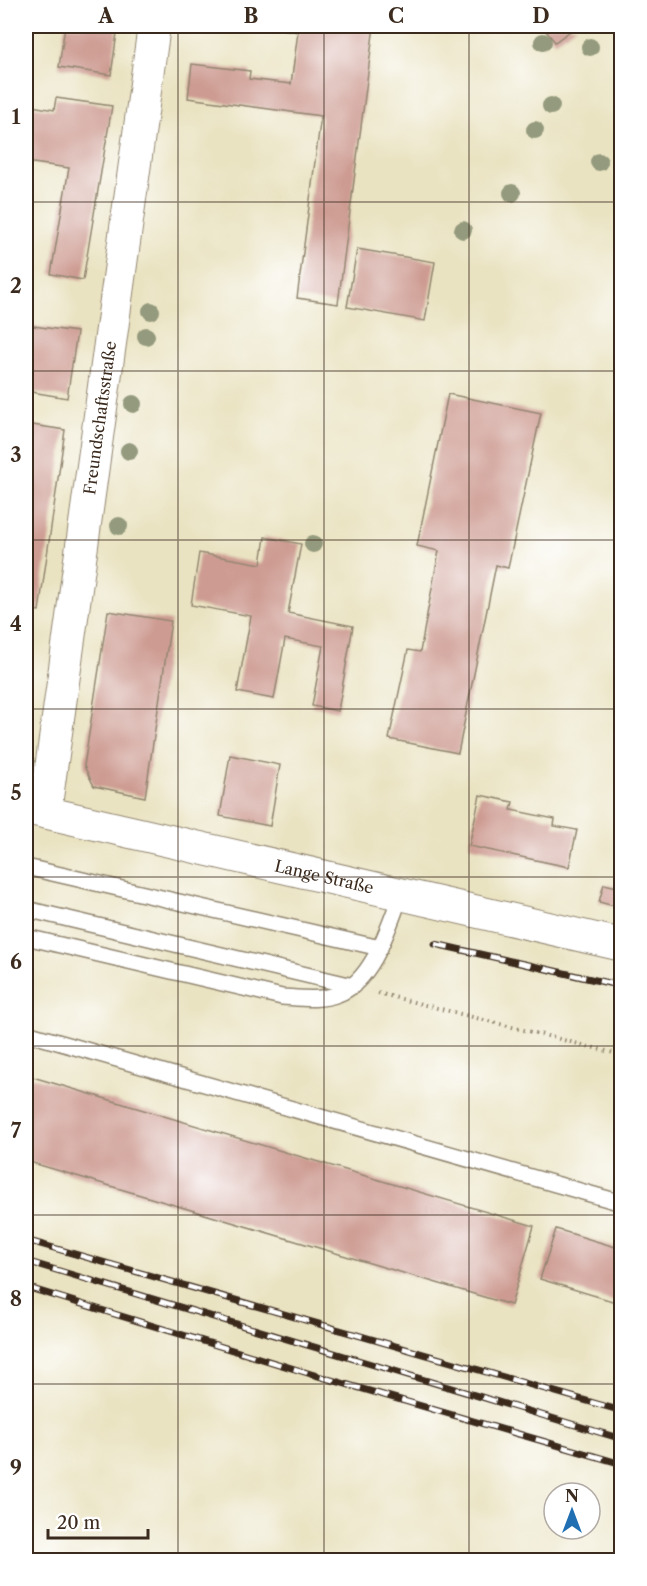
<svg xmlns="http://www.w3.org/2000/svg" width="647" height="1586" font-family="'Libre Caslon Text',serif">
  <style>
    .building { fill: #cd9b92 }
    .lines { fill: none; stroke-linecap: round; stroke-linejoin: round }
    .lane-casing { stroke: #928670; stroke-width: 18 }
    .street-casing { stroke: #928670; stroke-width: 34 }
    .path { stroke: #928670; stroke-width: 4; stroke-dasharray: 1.5 4.5; stroke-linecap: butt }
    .lane { stroke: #fff; stroke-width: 15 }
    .street { stroke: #fff; stroke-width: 32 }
    .rail-casing { stroke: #3b2a1e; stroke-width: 7 }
    .rail { stroke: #fff; stroke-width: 4.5; stroke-dasharray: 14; stroke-linecap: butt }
    .tree { fill: #949a7d }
    .grid { fill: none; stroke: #3b2a1e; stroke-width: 1.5; stroke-opacity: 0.55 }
    .labels { text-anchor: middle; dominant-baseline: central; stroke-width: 4.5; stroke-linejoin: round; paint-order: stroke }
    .street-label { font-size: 16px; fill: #3b2a1e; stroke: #fff }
    .neatline { fill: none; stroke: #3b2a1e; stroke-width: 2 }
    .grid-label { font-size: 20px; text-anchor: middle; font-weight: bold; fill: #3b2a1e }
  </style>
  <rect width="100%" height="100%" fill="#fff"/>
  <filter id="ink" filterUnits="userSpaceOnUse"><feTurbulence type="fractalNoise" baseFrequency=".0167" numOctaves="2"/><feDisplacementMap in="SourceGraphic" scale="12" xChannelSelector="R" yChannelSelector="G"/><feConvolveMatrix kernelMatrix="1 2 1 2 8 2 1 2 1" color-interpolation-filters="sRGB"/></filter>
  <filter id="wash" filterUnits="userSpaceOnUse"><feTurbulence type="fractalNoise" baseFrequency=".008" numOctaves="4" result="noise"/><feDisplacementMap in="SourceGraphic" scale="24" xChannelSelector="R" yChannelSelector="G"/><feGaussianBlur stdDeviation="1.35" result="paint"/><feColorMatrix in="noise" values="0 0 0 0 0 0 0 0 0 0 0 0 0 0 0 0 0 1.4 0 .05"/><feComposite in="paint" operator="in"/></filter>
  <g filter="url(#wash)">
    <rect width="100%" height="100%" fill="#eae3c2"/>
    <g id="blocks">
      <g class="building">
        <polygon points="65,26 118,26 111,75 59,67"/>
        <polygon points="265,26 374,26 338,304 297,298 321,116 188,98 192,64 250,71 249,79 291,84 298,32"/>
        <polygon points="542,26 577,26 555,42"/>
        <polygon points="56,98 112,106 83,280 51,274 69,168 26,162 26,105 54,110"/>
        <polygon points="357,249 435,262 425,321 347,307"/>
        <polygon points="26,325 77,332 67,398 26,391"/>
        <polygon points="448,394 541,413 508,568 496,565 458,753 389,739 408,650 420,652 439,551 417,546"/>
        <polygon points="26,424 65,430 39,611 26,609"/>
        <polygon points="265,537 301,544 288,613 353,626 338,711 312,706 323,646 285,639 274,699 237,692 251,616 191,605 199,553 261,564"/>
        <polygon points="108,611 171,621 145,797 94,786 84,766"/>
        <polygon points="230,755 280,765 270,826 220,816"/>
        <polygon points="480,795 513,802 511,810 555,819 554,826 577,830 569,867 469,846"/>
        <polygon points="604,884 622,888 622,908 599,902"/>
        <polygon points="26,1075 534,1226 511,1305 26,1161"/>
        <polygon points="556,1229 622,1249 622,1304 540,1279"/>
      </g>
    </g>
  </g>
  <g filter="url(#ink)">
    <use href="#blocks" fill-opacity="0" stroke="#928670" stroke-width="1.5"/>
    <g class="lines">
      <g class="lane-casing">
        <g id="lane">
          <polyline points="26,867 380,948"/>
          <polyline points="26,909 353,986"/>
          <path d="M26,937L282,997C300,998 321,1001 338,994C373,981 389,926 401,894"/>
          <polyline points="26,1033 622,1203"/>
        </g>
      </g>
      <g class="street-casing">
        <g id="street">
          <path id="s1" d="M26,808L622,945"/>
          <path id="s2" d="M45,812L154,26"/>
        </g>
      </g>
      <polyline class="path" points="378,993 622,1055"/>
      <use href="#lane" class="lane"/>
      <use href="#street" class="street"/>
      <g class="rail-casing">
        <g id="rail">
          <polyline points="435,944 622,986"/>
          <polyline points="26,1240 622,1411"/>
          <polyline points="26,1261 622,1439"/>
          <polyline points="26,1287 311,1374 622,1464"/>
        </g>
      </g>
      <use href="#rail" class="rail"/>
    </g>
    <g class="tree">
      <circle cx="543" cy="42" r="9"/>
      <circle cx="590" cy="47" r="9"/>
      <circle cx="551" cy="106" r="9"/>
      <circle cx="535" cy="130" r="9"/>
      <circle cx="599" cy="162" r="9"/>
      <circle cx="512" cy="193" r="9"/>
      <circle cx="463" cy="230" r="9"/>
      <circle cx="151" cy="311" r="9"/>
      <circle cx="146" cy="336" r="9"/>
      <circle cx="133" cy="404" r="9"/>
      <circle cx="129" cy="451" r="9"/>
      <circle cx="119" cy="526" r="9"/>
      <circle cx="313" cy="544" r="9"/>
    </g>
  </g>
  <path class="grid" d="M178,26V1560M324,26V1560M469,26V1560M26,202H622M26,371H622M26,540H622M26,709H622M26,877H622M26,1046H622M26,1215H622M26,1384H622"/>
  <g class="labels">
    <g class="street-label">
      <text stroke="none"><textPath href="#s2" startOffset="398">Freundschaftsstraße</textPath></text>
      <text stroke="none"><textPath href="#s1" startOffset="306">Lange Straße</textPath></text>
    </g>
  </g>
  <rect width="647" height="1586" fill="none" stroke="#fff" stroke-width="66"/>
  <g transform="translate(572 1511)"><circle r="28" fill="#ffffff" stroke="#b1aaa5" stroke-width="1.5"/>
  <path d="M0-4.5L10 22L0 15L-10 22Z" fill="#1f6fb2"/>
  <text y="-9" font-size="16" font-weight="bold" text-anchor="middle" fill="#3b2a1e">N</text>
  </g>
  <path d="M48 1529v9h100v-9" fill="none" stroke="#3b2a1e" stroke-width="3"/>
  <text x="57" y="1529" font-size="18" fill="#3b2a1e" stroke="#ffffff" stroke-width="4.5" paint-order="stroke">20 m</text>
  <rect x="33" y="33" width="581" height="1520" class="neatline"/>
  <g class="grid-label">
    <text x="106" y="23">A</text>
    <text x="251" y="23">B</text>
    <text x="396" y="23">C</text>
    <text x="541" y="23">D</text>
    <text x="16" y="124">1</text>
    <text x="16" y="293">2</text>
    <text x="16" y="462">3</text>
    <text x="16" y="631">4</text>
    <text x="16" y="800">5</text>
    <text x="16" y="969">6</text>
    <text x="16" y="1138">7</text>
    <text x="16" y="1306">8</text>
    <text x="16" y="1475">9</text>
  </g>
</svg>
